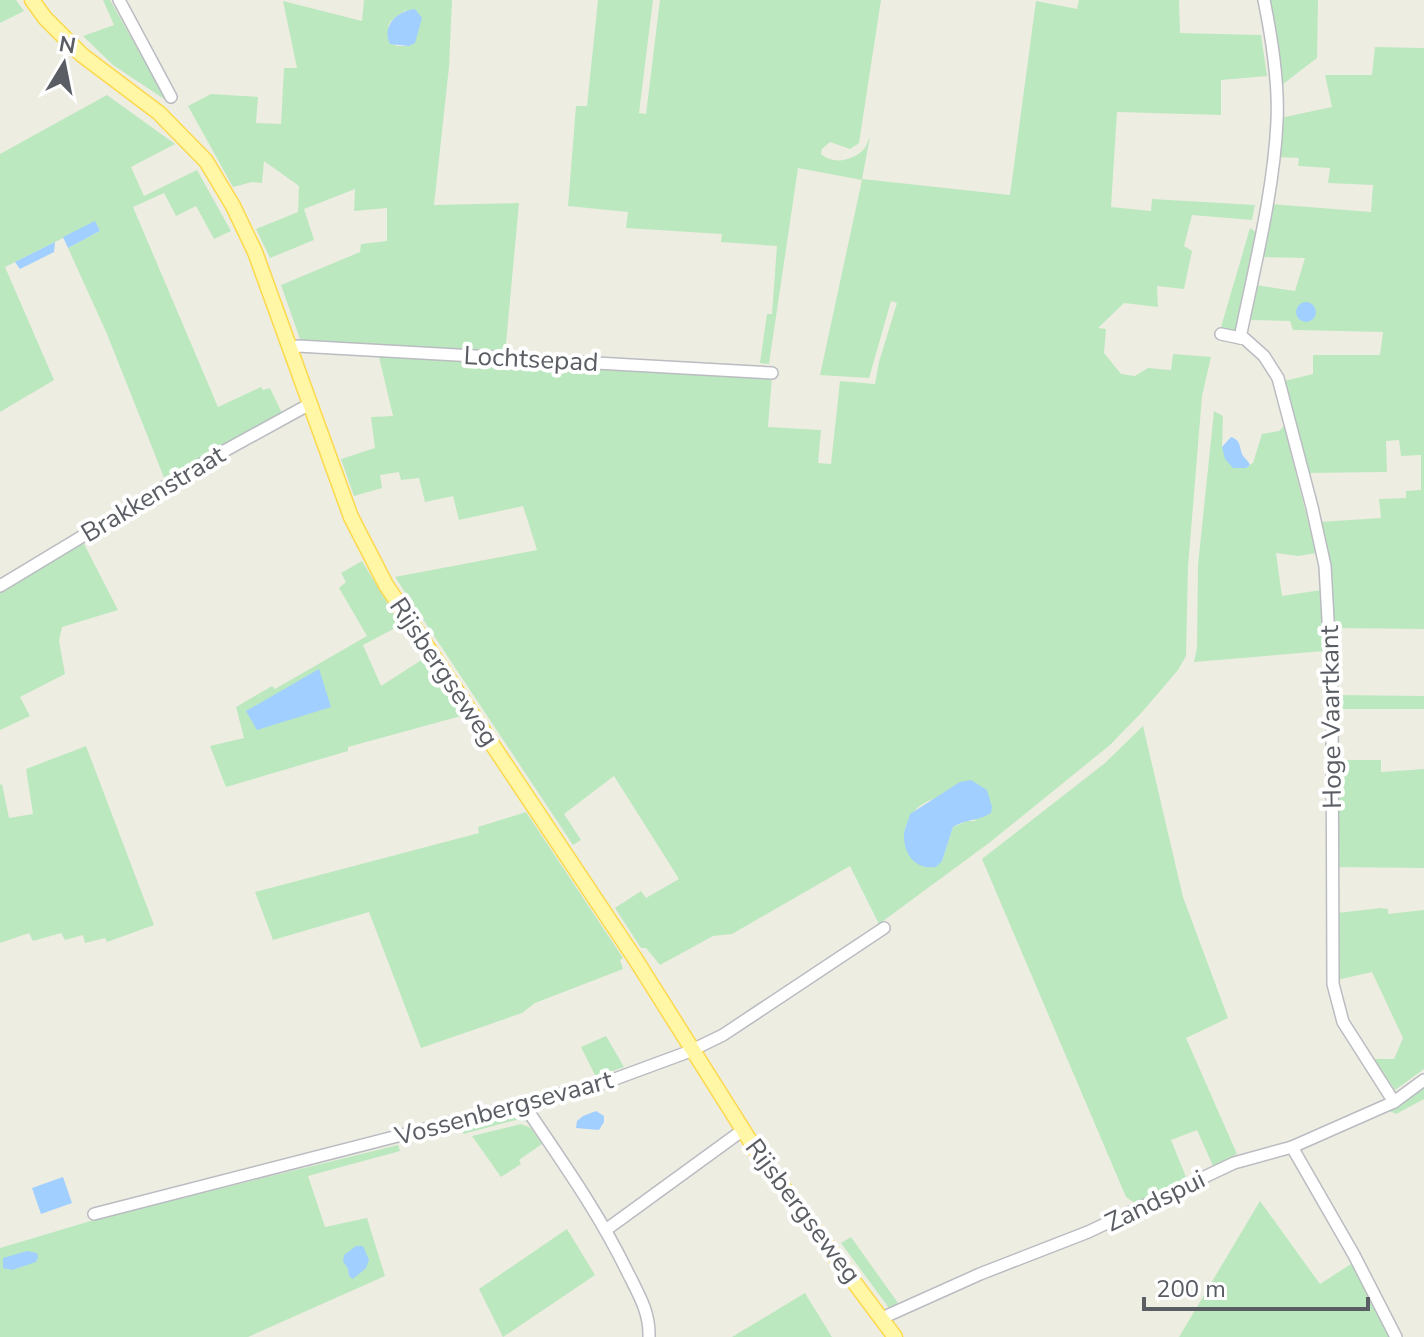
<svg xmlns="http://www.w3.org/2000/svg" width="1424" height="1337" font-family="'Nunito Sans',sans-serif">
  <style>
    .green { fill: #bce8bf; fill-rule: evenodd }
    .water { fill: #a1cfff }
    .lines { fill: none; stroke-linecap: round; stroke-linejoin: round }
    .minor-casing { stroke: #babcc2; stroke-width: 14 }
    .major-casing { stroke: #fcd84d; stroke-width: 17 }
    .minor { stroke: #fff; stroke-width: 11 }
    .major { stroke: #fff7a6; stroke-width: 14 }
    .labels { text-anchor: middle; dominant-baseline: central; stroke-width: 8; stroke-linejoin: round; paint-order: stroke }
    .street-label { font-size: 26px; fill: #5a5e64; stroke: #fff }
  </style>
  <rect width="100%" height="100%" fill="#eeede2"/>
  <g class="green">
    <polygon points="0,0 16,0 24,11 0,23"/>
    <polygon points="103,0 110,0 167,101 113,65 83,36 114,25"/>
    <path d="M364,0H452L449,67L434,205L519,203L505,354L301,342L281,285L360,252L361,244L387,241V208L354,211L355,189L304,209L314,240L270,258L256,229L298,212L299,186L264,161L262,183L252,182L233,187L188,106L211,94L258,97L256,123L281,124L284,68H297L283,1L362,21ZM406,10L409,46H396L388,26L391,21Z"/>
    <path d="M598,0H653L639,113L646,114L660,0H881L859,143L850,149L830,142L822,149L821,154C833,165 854,161 865,148C867,145 868,140 870,137L862,179L1010,195L1036,1L1077,9L1079,0H1179L1180,33L1261,35L1267,76L1221,80V115L1117,112L1111,207L1151,211L1152,199L1255,205L1252,220L1192,215L1184,246L1192,251L1184,289L1157,286L1158,307L1124,303L1098,328L1106,329L1104,353L1121,374L1135,376L1148,368L1171,370L1173,354L1211,357L1202,396L1188,567L1186,656L1178,670L1143,711L1110,745L989,843L879,924L850,866L732,934L713,936L660,965L646,948H641L615,908L641,891L646,898L679,879L614,776L564,814L581,840L573,845L395,577L537,550L523,506L459,520L453,496L425,502L419,478L401,480L399,472L380,475L382,488L354,496L341,459L375,448L371,417L393,416L378,353L772,377L768,427L821,430L818,463L831,464L840,381L875,384L879,362L897,303L891,301L869,378L820,375L862,180L798,168L769,364L760,363L767,314H772L777,246L721,242L722,234L626,228L628,212L568,206L576,106H587ZM942,796L976,821H967L953,827L942,861L904,833C911,810 919,803 942,796Z"/>
    <polygon points="1268,0 1318,0 1317,58 1279,87"/>
    <polygon points="1375,47 1424,48 1424,629 1333,628 1320,522 1381,518 1379,499 1406,498 1406,491 1421,490 1421,455 1401,456 1399,440 1386,441 1387,472 1307,473 1284,381 1313,374 1313,355 1380,355 1383,332 1293,330 1290,321 1247,320 1255,285 1295,291 1305,258 1262,257 1271,204 1371,212 1373,185 1328,183 1330,168 1298,166 1299,158 1277,157 1280,118 1332,107 1325,75 1372,75"/>
    <polygon points="107,95 175,144 131,167 144,196 197,170 231,231 214,239 196,206 176,216 164,193 133,207 218,407 261,387 263,390 270,388 282,413 165,480 107,334 68,248 100,231 95,222 5,267 54,380 0,412 0,154"/>
    <polygon points="1250,228 1257,233 1236,337 1219,334"/>
    <polygon points="1214,411 1223,416 1222,447 1246,468 1253,463 1262,434 1279,431 1284,426 1316,553 1298,556 1276,553 1282,596 1321,590 1324,651 1194,662 1197,648 1198,565"/>
    <polygon points="83,542 118,610 62,627 59,641 65,674 20,697 30,716 0,730 0,591"/>
    <polygon points="362,561 401,625 363,645 381,686 423,659 461,716 348,747 348,751 226,787 210,746 244,738 236,707 272,686 275,689 367,636 339,588 346,582 341,573"/>
    <polygon points="1336,695 1424,696 1424,709 1336,709"/>
    <polygon points="1143,726 1183,897 1228,1018 1186,1038 1237,1154 1213,1166 1197,1130 1171,1140 1186,1177 1181,1182 1135,1203 1126,1197 982,859 1105,763"/>
    <polygon points="86,746 154,925 107,942 105,938 85,943 83,935 65,940 61,933 33,941 29,933 0,943 0,785 2,784 9,818 33,814 26,769"/>
    <polygon points="1337,760 1381,760 1381,772 1424,769 1424,868 1338,867"/>
    <polygon points="526,812 623,958 620,960 623,969 535,1003 522,1013 421,1048 369,912 273,940 255,892 479,833 478,827"/>
    <polygon points="1381,908 1388,909 1388,914 1424,910 1424,1069 1395,1090 1374,1059 1394,1059 1403,1038 1372,972 1337,980 1337,913"/>
    <polygon points="606,1036 624,1067 596,1077 581,1047"/>
    <polygon points="1424,1087 1424,1099 1396,1114 1389,1111"/>
    <polygon points="523,1112 530,1122 516,1120 463,1134 463,1128"/>
    <polygon points="521,1124 531,1128 542,1144 519,1160 521,1164 501,1177 472,1136"/>
    <polygon points="398,1145 400,1151 308,1176 325,1227 367,1218 385,1276 248,1337 0,1337 0,1248 104,1217"/>
    <polygon points="1260,1201 1320,1284 1354,1262 1392,1337 1179,1337"/>
    <polygon points="567,1229 595,1275 503,1337 479,1289"/>
    <polygon points="851,1237 898,1303 889,1308 841,1243"/>
    <polygon points="805,1293 832,1337 732,1337"/>
  </g>
  <g class="water">
    <path d="M415,9L422,18L415,43L409,46L390,44C381,26 397,11 415,9Z"/>
    <polygon points="95,221 100,231 68,248 63,237"/>
    <polygon points="55,242 54,252 20,269 15,262"/>
    <circle cx="1306" cy="312" r="10"/>
    <path d="M1231,437C1243,441 1238,449 1244,457C1246,460 1249,462 1250,465L1246,468H1233L1225,459L1222,447Z"/>
    <polygon points="319,669 331,707 257,730 246,711"/>
    <path d="M971,780L987,790L992,807L991,813C979,821 965,819 953,827L942,861L936,867C915,870 903,854 904,833C905,827 909,820 910,814L960,782Z"/>
    <polygon points="596,1111 604,1116 604,1122 599,1130 576,1128 577,1121 583,1116"/>
    <polygon points="63,1177 72,1203 41,1214 32,1188"/>
    <polygon points="356,1246 363,1246 369,1260 366,1268 353,1279 349,1276 348,1269 343,1261 344,1255"/>
    <polygon points="27,1251 37,1253 38,1257 36,1262 12,1270 3,1268 3,1258"/>
  </g>
  <g class="lines">
    <g class="minor-casing">
      <g id="minor">
        <polyline points="119,0 171,97"/>
        <polyline points="1221,334 1245,339 1264,356 1278,378 1312,507 1325,566 1332,691 1333,984 1343,1022 1394,1102"/>
        <path d="M1240,338C1254,269 1274,191 1277,121C1279,81 1272,39 1264,0"/>
        <polyline points="289,348 298,346 772,373"/>
        <polyline points="0,586 217,455 308,405"/>
        <path d="M524,1105C561,1160 599,1213 628,1273C639,1295 650,1313 649,1337"/>
        <polyline points="1292,1147 1354,1255 1396,1337"/>
        <polyline points="94,1214 604,1083 688,1052 723,1035 884,928"/>
        <polyline points="607,1229 743,1130"/>
        <polyline points="882,1318 980,1274 1088,1232 1234,1163 1292,1147 1394,1102 1424,1080"/>
      </g>
    </g>
    <g class="major-casing">
      <polyline id="major" points="32,0 45,18 82,55 159,113 206,161 233,206 255,252 351,517 386,585 636,960 757,1152 895,1337"/>
    </g>
    <use href="#minor" class="minor"/>
    <use href="#major" class="major"/>
  </g>
  <g class="labels">
    <g class="street-label">
      <text transform="translate(531 359) rotate(3)">Lochtsepad</text>
      <text transform="translate(153 494) rotate(-31)">Brakkenstraat</text>
      <text transform="translate(444 672) rotate(56)">Rijsbergseweg</text>
      <text transform="translate(1331 717) rotate(-91)">Hoge Vaartkant</text>
      <text transform="translate(504 1108) rotate(-15)">Vossenbergsevaart</text>
      <text transform="translate(1155 1201) rotate(-26)">Zandspui</text>
      <text transform="translate(803 1211) rotate(53)">Rijsbergseweg</text>
    </g>
  </g>
  <g transform="translate(64 64) rotate(10)" stroke="#ffffff" stroke-width="6" paint-order="stroke">
  <path d="M0-6L14 30L0 20L-14 30Z" fill="#5a5e64"/>
  <text y="-12" font-size="22" font-weight="bold" text-anchor="middle" fill="#5a5e64">N</text>
  </g>
  <path d="M1144 1297v12h224v-12" fill="none" stroke="#5a5e64" stroke-width="4"/>
  <text x="1156" y="1297" font-size="24" fill="#5a5e64" stroke="#ffffff" stroke-width="6" paint-order="stroke">200 m</text>
</svg>
